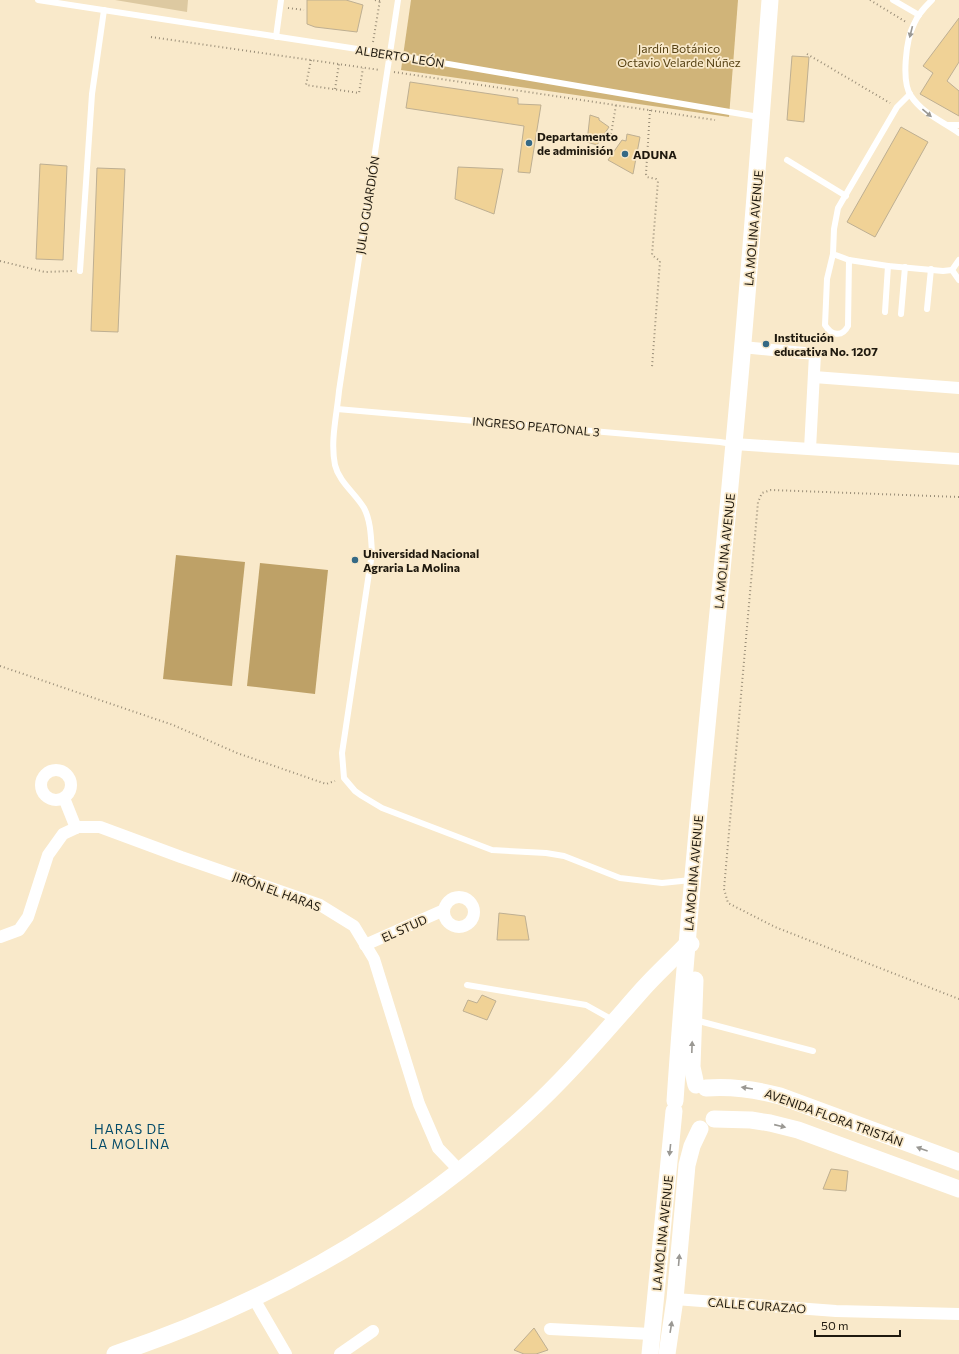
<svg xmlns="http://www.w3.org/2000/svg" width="959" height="1354" font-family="Commissioner,sans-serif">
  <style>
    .green { fill: #ddc9a1 }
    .forest { fill: #d0b479 }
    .water { fill: #bea167 }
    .building { fill: #f0d296; stroke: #beaf92 }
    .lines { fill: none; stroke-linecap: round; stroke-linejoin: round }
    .path { stroke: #9a8e78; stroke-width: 2; stroke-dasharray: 1 3; stroke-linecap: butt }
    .lane { stroke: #fff; stroke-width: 6 }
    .street { stroke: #fff; stroke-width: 12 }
    .secondary { stroke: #fff; stroke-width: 17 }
    .oneway { fill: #9a9893 }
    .poi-dot { fill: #356985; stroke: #f9e9ca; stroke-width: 1.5 }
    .labels { text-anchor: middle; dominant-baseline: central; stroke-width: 3.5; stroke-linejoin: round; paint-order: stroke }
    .park-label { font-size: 12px; fill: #554113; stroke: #f9e9ca }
    .street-label { font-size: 12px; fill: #1f190e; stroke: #f9e9ca }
    .poi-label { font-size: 12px; font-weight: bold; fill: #1f190e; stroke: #f9e9ca; text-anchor: start }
    .neighbourhood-label { font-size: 13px; letter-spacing: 1px; fill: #044b69; stroke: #f9e9ca }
  </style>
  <rect width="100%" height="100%" fill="#f9e9ca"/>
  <polygon class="green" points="115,0 188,0 187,12"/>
  <polygon class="forest" points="411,0 738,0 729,117 401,70"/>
  <g class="water">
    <polygon points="176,555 245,562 232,686 163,679"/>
    <polygon points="260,563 328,570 315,694 247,686"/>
  </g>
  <g class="building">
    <polygon points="307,0 346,0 363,5 357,32 315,27 307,24"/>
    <polygon points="959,18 959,62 947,81 959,91 959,116 920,94 933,73 923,66"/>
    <polygon points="792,56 809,57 804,122 787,120"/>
    <polygon points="410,82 518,98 518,104 541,105 530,173 518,172 524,126 406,108"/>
    <polygon points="590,115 599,118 599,120 609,127 597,145 587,142"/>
    <polygon points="901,127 928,142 875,237 847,222"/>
    <polygon points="627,134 640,137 633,174 608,160 622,140 626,141"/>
    <polygon points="40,164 67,166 63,260 36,259"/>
    <polygon points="458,167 503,169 494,214 455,199"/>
    <polygon points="97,168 125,169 118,332 91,331"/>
    <polygon points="499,913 525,916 529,940 497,940"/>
    <polygon points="482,995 496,1001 487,1020 463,1011 468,1000 477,1003"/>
    <polygon points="831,1169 848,1171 846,1191 823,1189"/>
    <polygon points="534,1328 548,1350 536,1354 524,1354 514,1350"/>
  </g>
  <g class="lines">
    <g class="path">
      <polyline points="375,0 380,1"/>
      <polyline points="870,0 906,22"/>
      <polyline points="288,8 304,10"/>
      <polyline points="151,37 380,70"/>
      <polyline points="373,42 380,0"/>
      <polyline points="807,54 890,103"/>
      <polyline points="311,60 306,85 359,93 363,68"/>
      <polyline points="394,72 715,120"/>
      <polyline points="335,89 339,64"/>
      <polyline points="650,110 646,174 647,177 656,179 658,181 652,255 660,261 652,367"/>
      <polyline points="611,134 616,105"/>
      <polyline points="0,261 45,272 72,271"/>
      <polyline points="959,497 771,490 762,493 758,502 724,889 728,903 775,927 959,999"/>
      <polyline points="0,666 173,725 237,753 326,784 335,781"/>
    </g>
    <g class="lane">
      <polyline points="38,0 390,54 759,117"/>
      <path d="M398,0L339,391C337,414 330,441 335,465C339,482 355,493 364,508C371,521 371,539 372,553L342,753L344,778L355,791L362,796L382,808L492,850L546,853L564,856L620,878L662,883L691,880"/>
      <polyline points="893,0 919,15"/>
      <path d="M932,0C925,7 918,14 914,24C906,39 901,82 911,96C923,114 942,121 959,133"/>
      <polyline points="276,37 281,0"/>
      <polyline points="910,94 897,107 838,208 834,229 833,254 849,260 888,266 943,271 952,270 959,260"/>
      <polyline points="948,125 959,125"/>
      <polyline points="787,160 846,196"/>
      <path d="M833,254L827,279L825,325C831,335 842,338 848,326L849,260"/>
      <polyline points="952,270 959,280"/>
      <polyline points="80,271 92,94 104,10"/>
      <polyline points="927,309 931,269"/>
      <polyline points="885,312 888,266"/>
      <polyline points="901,314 905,267"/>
      <polyline points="337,409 720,442 732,444"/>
      <polyline points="467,985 586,1005 613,1020"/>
      <polyline points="695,1020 813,1051"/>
    </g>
    <g class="street">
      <polyline points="742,347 815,354 810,449"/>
      <polyline points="814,377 959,388"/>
      <polyline points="734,444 959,459"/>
      <circle cx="56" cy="785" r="15"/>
      <polyline points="64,798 76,828"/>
      <circle cx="459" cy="912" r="15"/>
      <polyline points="0,937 19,930 28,917 48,855 63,834 78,827 100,827 181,857 320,905 354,926 374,959 419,1104 438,1148 460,1171"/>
      <polyline points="365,945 444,910"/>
      <polyline points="254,1299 286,1354"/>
      <polyline points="675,1299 836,1311 959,1314"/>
      <polyline points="550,1329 651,1334"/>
      <polyline points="340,1354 373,1331"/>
    </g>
    <g class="secondary">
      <polyline points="695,980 692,1067 696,1085"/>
      <path d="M706,1088C732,1086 754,1089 780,1096L959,1162"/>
      <path d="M675,1101C690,881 714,662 734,443C748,295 759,148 770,0"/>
      <polyline points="714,1119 751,1120 770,1123 798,1130 959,1189"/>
      <path d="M115,1354C268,1303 405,1225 524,1116C567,1077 604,1033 642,990C656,974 672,960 687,944H691"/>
      <polyline points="650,1354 674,1111"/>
      <polyline points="667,1354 675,1299 687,1165 692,1146 700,1129"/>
    </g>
  </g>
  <defs><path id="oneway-solid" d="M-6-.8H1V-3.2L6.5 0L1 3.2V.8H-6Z"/></defs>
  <g class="oneway">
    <use href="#oneway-solid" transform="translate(911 32) rotate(104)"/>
    <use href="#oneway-solid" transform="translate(927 113) rotate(40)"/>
    <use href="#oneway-solid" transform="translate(692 1047) rotate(-88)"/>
    <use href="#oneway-solid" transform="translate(747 1088) rotate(-171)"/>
    <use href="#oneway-solid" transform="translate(780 1126) rotate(13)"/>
    <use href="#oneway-solid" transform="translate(922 1149) rotate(-160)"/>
    <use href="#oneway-solid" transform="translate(670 1150) rotate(96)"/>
    <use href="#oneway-solid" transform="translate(679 1260) rotate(-85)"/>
    <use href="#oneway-solid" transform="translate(671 1327) rotate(-81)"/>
  </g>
  <g class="poi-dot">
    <circle cx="529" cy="143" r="4"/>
    <circle cx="625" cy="154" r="4"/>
    <circle cx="766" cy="344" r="4"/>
    <circle cx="355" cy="560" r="4"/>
  </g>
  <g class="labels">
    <g class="park-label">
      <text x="679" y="48">Jardín Botánico<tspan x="679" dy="14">Octavio Velarde Núñez</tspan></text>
    </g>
    <g class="street-label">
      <text transform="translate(400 56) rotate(9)">ALBERTO LEÓN</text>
      <text transform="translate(367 205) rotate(-81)">JULIO GUARDIÓN</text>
      <text transform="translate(753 228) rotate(-85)">LA MOLINA AVENUE</text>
      <text transform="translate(536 426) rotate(5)">INGRESO PEATONAL 3</text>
      <text transform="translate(724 551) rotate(-84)">LA MOLINA AVENUE</text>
      <text transform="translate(693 873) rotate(-85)">LA MOLINA AVENUE</text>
      <text transform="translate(277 891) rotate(20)">JIRÓN EL HARAS</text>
      <text transform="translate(404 928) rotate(-24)">EL STUD</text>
      <text transform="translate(834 1117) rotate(20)">AVENIDA FLORA TRISTÁN</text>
      <text transform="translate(662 1233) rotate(-84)">LA MOLINA AVENUE</text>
      <text transform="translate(757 1305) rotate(4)">CALLE CURAZAO</text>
    </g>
    <g class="poi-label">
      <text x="537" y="136">Departamento<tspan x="537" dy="14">de adminisión</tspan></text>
      <text x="633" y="154">ADUNA</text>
      <text x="774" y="337">Institución<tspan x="774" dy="14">educativa No. 1207</tspan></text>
      <text x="363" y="553">Universidad Nacional<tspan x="363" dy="14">Agraria La Molina</tspan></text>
    </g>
    <g class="neighbourhood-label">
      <text x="130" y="1129">HARAS DE<tspan x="130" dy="15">LA MOLINA</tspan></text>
    </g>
  </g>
  <path d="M815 1330v6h85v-6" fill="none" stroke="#1f190e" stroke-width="2"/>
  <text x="821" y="1330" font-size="12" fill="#1f190e" stroke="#f9e9ca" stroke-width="3" paint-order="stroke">50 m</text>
</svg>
